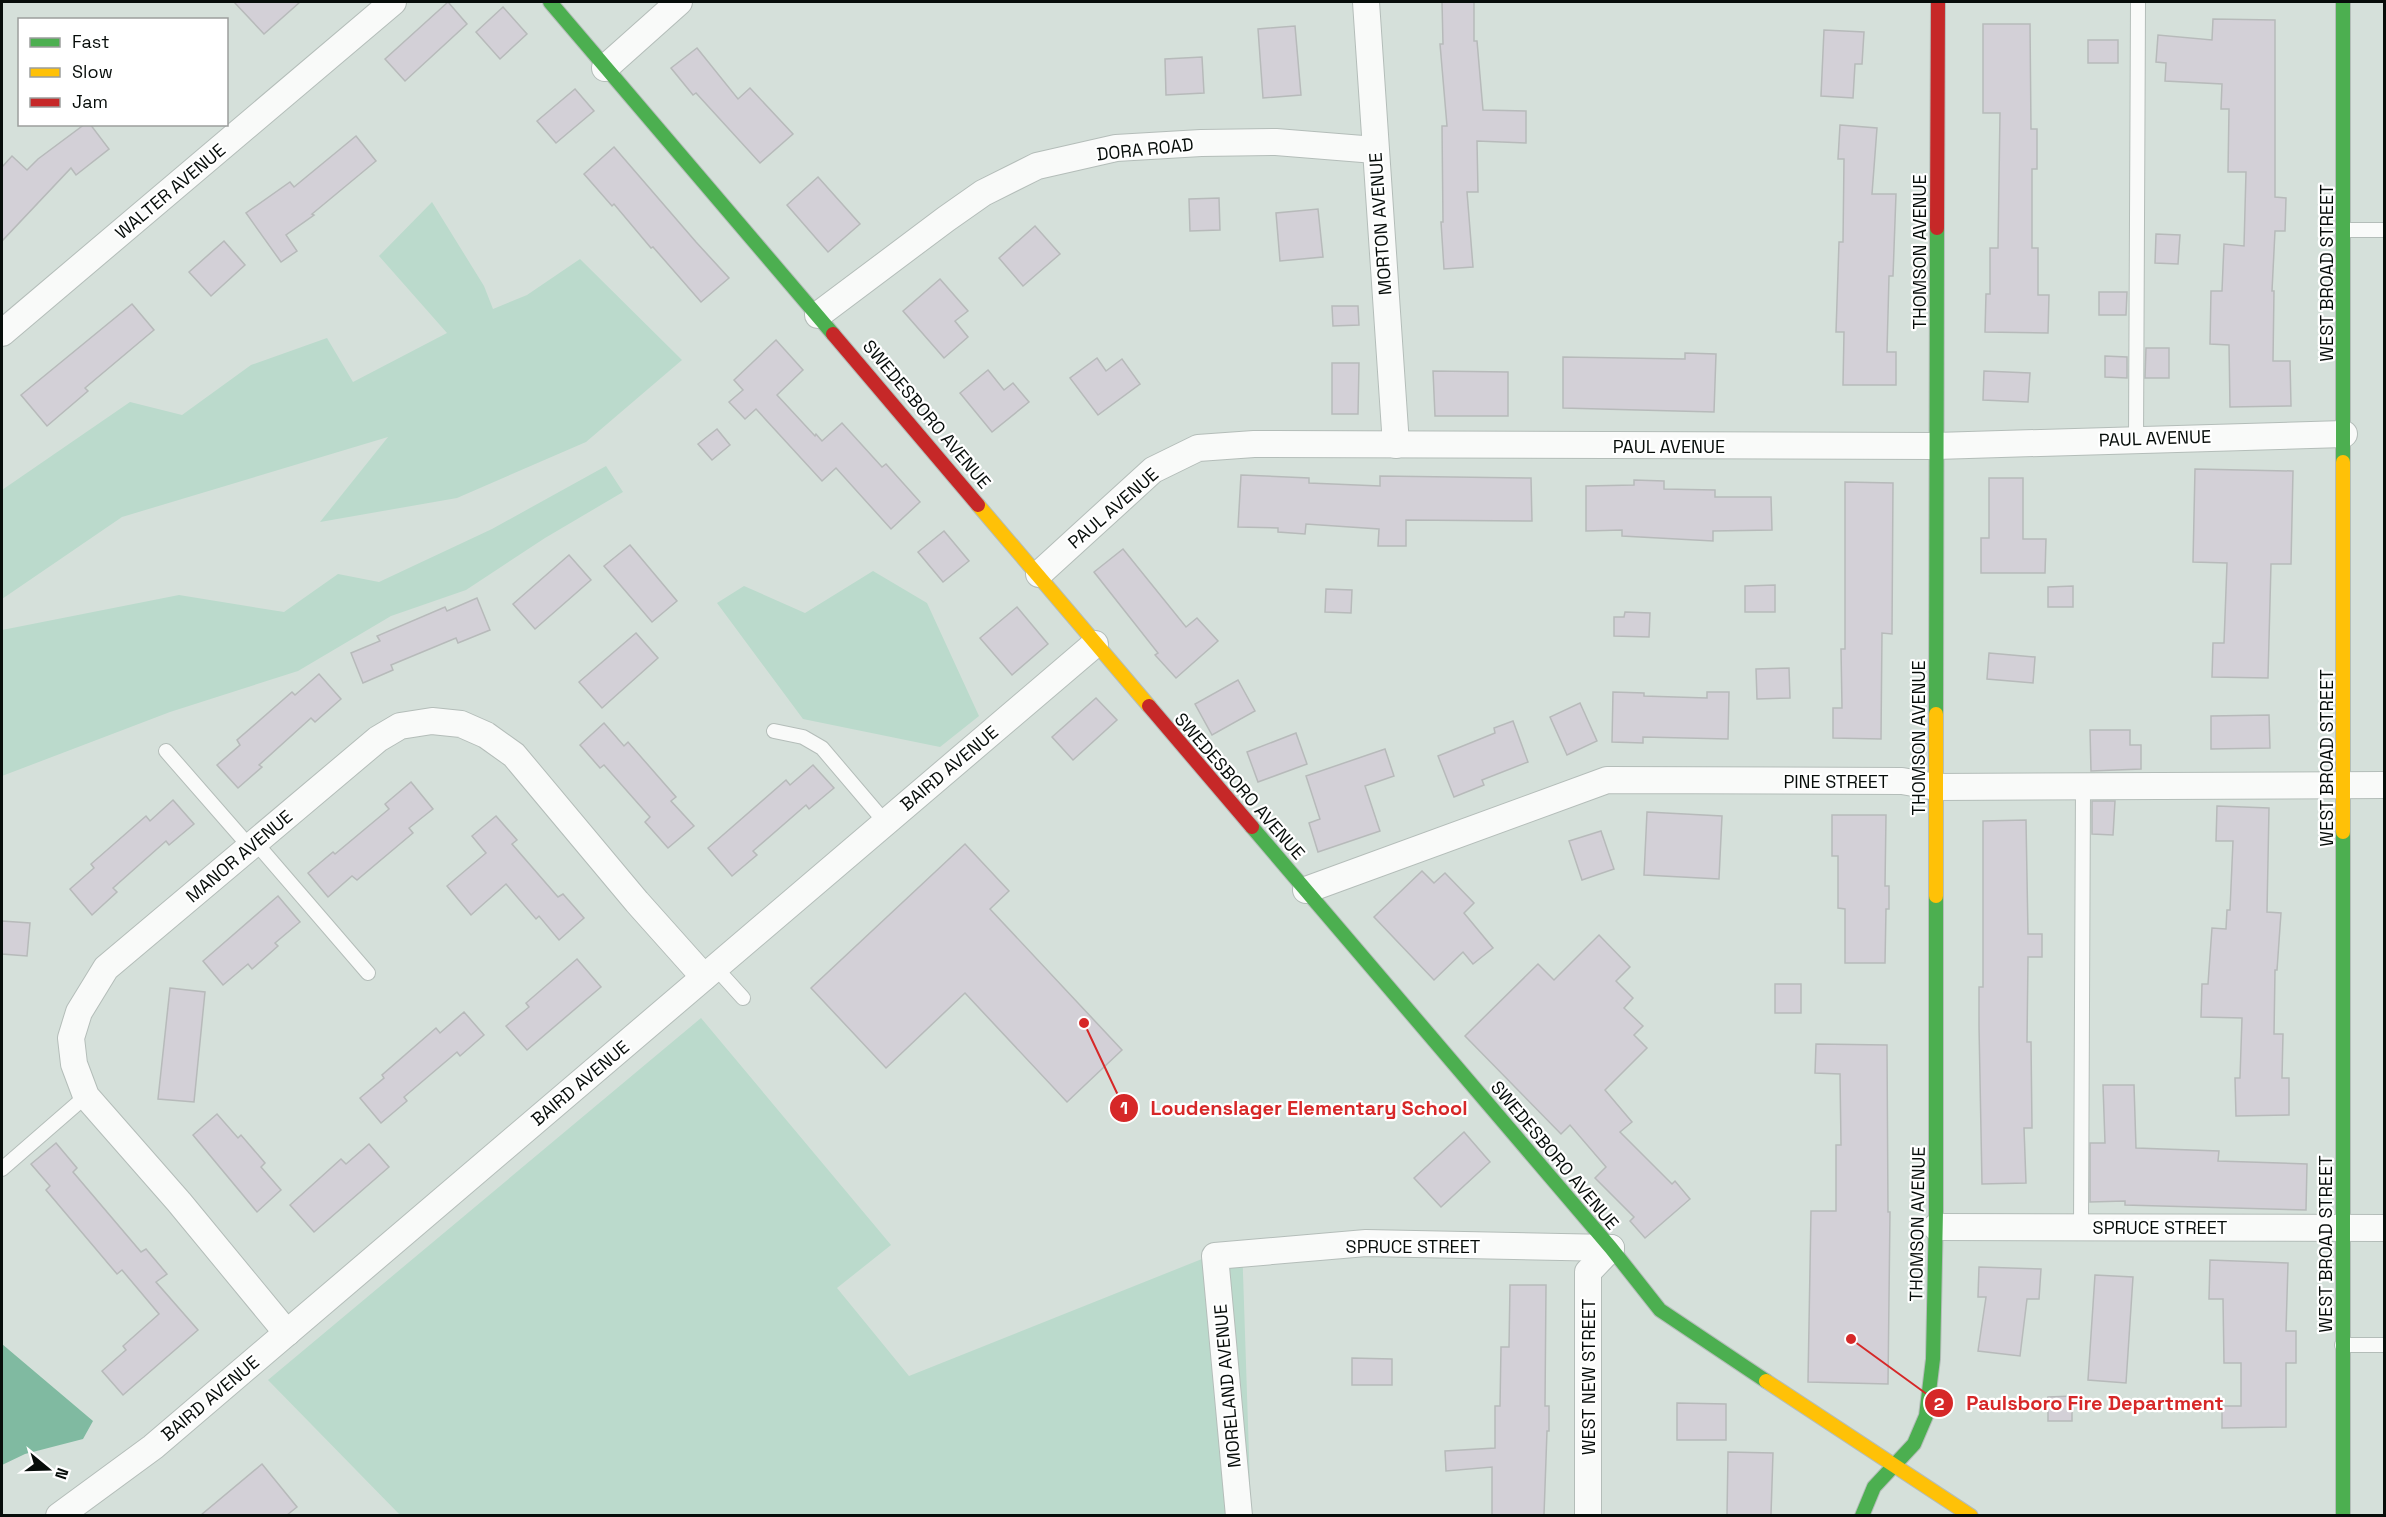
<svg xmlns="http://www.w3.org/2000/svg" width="2386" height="1517" font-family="'Space Grotesk',sans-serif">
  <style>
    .green { fill: #bbdacc }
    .water { fill: #80baa1 }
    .building { fill: #d3d0d7; stroke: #b7baba; stroke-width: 1.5 }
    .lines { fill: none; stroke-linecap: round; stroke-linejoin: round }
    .lane-casing { stroke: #b4bdb9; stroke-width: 16 }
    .street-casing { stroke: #b4bdb9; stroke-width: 28 }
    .fast-casing { stroke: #b4bdb9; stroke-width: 16 }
    .slow-casing { stroke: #b4bdb9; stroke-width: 16 }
    .jam-casing { stroke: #b4bdb9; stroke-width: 16 }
    .lane { stroke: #f9faf9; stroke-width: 14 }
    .street { stroke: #f9faf9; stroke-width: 26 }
    .fast { stroke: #4caf50; stroke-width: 14 }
    .slow { stroke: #ffc107; stroke-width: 14 }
    .jam { stroke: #c62828; stroke-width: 14 }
    .labels { text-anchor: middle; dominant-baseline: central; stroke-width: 4.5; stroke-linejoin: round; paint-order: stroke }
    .street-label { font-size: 18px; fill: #070d0a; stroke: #fff }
    .leader { fill: none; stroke: #d62828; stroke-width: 2 }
    .callout-dot { fill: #d62828; stroke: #fff; stroke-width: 2 }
    .mark-label { font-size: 18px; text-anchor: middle; font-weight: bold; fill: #fff }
    .callout-label { font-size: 20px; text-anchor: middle; font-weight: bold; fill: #d62828; stroke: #fff; stroke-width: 4.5; stroke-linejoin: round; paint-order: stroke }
  </style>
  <rect width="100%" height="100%" fill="#d5e0da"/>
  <g class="green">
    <polygon points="432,202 484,286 493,309 527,295 580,259 682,360 586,442 457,498 320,522 388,437 122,517 2,599 2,490 130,402 182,415 251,365 327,338 353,382 447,333 379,256"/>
    <polygon points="606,466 623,492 545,538 466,590 391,616 298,671 170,712 2,776 2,630 179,595 284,612 338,574 379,582 492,529"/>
    <polygon points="873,571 927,603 979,716 940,747 803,719 717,603 744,586 805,613"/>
    <polygon points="701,1018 891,1245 837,1288 909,1376 1242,1243 1251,1515 400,1515 268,1380"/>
  </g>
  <polygon class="water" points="2,1344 93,1421 83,1439 25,1454 2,1465"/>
  <g class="building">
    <polygon points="234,2 300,2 264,34"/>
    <polygon points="448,2 467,24 405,81 385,59"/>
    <polygon points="1442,2 1474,2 1474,41 1477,41 1483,110 1526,111 1526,143 1477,141 1478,192 1467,192 1473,267 1444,269 1441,222 1443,222 1442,126 1447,126 1440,44 1443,44"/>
    <polygon points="503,7 527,34 500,59 476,32"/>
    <polygon points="2213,19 2275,20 2275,197 2286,198 2285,231 2275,231 2272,291 2274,291 2273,361 2290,361 2291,406 2230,407 2229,345 2210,344 2211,291 2222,291 2224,244 2244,246 2246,172 2228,172 2229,109 2221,109 2222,84 2165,81 2166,63 2156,62 2158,35 2212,40"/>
    <polygon points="1983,24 2030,24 2031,129 2037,129 2037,169 2032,169 2032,248 2038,248 2038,295 2049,295 2048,333 1985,332 1986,294 1990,294 1990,248 1998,248 2000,113 1983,113"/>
    <polygon points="1295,26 1301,95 1263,98 1258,29"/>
    <polygon points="1824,30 1864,32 1862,64 1855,64 1853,98 1821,96"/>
    <rect x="2088" y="40" width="30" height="23"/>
    <polygon points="697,48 738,99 750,88 793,134 760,163 696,93 693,95 671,68"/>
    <polygon points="1202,57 1204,93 1166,95 1165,59"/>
    <polygon points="575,89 594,111 556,143 537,121"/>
    <polygon points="85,124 90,124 109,149 76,175 71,168 2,241 2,167 12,156 27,170 38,159"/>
    <polygon points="1840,125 1877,128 1872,194 1896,194 1893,276 1889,276 1887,352 1896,352 1896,385 1843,385 1844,332 1836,332 1839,242 1843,242 1844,159 1838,159"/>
    <polygon points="356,136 376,161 312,214 314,215 286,235 297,251 281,262 246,213 290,182 294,187"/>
    <polygon points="614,147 696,242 729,278 701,302 653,247 651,248 614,204 612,206 584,174"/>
    <polygon points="818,177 860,224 828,252 787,205"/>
    <polygon points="1219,198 1220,230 1190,231 1189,199"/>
    <polygon points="1318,209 1323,257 1280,261 1276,213"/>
    <polygon points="1035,226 1060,254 1023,286 999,258"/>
    <polygon points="2156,234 2180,235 2178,264 2155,263"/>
    <polygon points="224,241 245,265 211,296 189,272"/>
    <polygon points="940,279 968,311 955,321 968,337 944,358 903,311"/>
    <polygon points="2099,292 2127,292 2126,315 2099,315"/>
    <polygon points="132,304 154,330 85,388 88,391 47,426 21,395"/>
    <polygon points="1332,306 1358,306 1359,325 1333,326"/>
    <polygon points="776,340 803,370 777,395 815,436 816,434 822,441 842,423 882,467 886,464 920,502 891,529 836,468 822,481 756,409 745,419 729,402 743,390 734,380"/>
    <polygon points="2146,348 2169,348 2169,378 2145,378"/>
    <polygon points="1685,353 1716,354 1714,412 1563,408 1563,357 1685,359"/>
    <polygon points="2105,356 2127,357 2127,378 2105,377"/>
    <polygon points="1097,358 1106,371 1122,359 1140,384 1098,415 1070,378"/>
    <polygon points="1332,363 1359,363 1358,414 1332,414"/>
    <polygon points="988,370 1004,390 1013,383 1029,402 992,432 960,393"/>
    <polygon points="1433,371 1508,372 1508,416 1435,416"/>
    <polygon points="1984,371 2030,373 2028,402 1983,400"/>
    <polygon points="717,429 730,445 712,460 698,444"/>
    <polygon points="2195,469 2293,471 2291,564 2271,564 2268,678 2212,677 2213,643 2224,643 2227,563 2193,562"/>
    <polygon points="1241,475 1309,478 1309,483 1380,486 1380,476 1531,478 1532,521 1406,520 1406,546 1378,546 1379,529 1306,524 1305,534 1278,532 1278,528 1238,527"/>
    <polygon points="1989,478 2023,478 2023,539 2046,539 2045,573 1981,573 1981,538 1989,538"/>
    <polygon points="1634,480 1664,481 1664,489 1715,490 1715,497 1771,497 1772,530 1713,531 1713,541 1622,536 1622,530 1586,531 1586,486 1634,485"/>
    <polygon points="1845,482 1893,483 1892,634 1882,633 1881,739 1833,738 1833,708 1842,708 1841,649 1845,649"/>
    <polygon points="944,531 969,561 943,582 918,552"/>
    <polygon points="630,545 677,601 652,622 604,566"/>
    <polygon points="1123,549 1186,627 1197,618 1218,641 1176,678 1155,655 1158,653 1094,572"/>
    <polygon points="569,555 591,580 535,629 513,604"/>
    <polygon points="1775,585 1775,612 1745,612 1745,586"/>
    <polygon points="2073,586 2073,607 2048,607 2048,587"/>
    <polygon points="1326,589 1352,590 1351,613 1325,612"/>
    <polygon points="477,598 490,630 458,643 456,638 391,665 393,670 363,683 351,653 380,641 377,636 445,607 447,611"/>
    <polygon points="1017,607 1048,644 1012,675 980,638"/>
    <polygon points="1625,612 1650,613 1649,637 1614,636 1614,617 1624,617"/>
    <polygon points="636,633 658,658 602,708 579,682"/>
    <polygon points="1989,653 2035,657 2033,683 1987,679"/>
    <polygon points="1789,668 1790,698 1757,699 1756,669"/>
    <polygon points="319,674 341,699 315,722 311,718 259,765 262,767 238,788 217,765 240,745 237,740 292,692 295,695"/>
    <polygon points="1238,680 1255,711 1212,735 1195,704"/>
    <polygon points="1613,692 1644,693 1644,696 1707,698 1707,692 1729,692 1728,739 1643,737 1643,743 1612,742"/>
    <polygon points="1096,698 1117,720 1073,760 1052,737"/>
    <polygon points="1580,703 1597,741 1567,755 1550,717"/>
    <polygon points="2269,715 2270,748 2211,749 2211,716"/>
    <polygon points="1513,721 1528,762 1482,780 1484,785 1454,797 1438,756 1495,733 1494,728"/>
    <polygon points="604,723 624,746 628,742 676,797 671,801 694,826 668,848 645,822 650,817 604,765 600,768 580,745"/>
    <polygon points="2090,730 2130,730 2130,745 2141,745 2141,769 2091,771"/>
    <polygon points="1296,733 1307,764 1258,782 1247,752"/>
    <polygon points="1385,749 1394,776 1365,786 1380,831 1318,852 1309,823 1320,819 1306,776"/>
    <polygon points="813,765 834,788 809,809 806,805 753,851 757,855 732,876 708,848 786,780 790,785"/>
    <polygon points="411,782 433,809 409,828 413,833 357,880 352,876 328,897 308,873 333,852 335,854 389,809 385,804"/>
    <polygon points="173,800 194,824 169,845 166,841 113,888 117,892 92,915 70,889 94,868 91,864 146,816 150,821"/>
    <polygon points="2092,801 2115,801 2113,835 2092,834"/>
    <polygon points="2217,806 2269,808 2267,912 2281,913 2277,970 2275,970 2274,1034 2283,1034 2282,1078 2289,1078 2289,1115 2236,1116 2235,1078 2240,1078 2242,1018 2201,1017 2202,984 2208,984 2212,928 2226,929 2227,910 2230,910 2233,841 2216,841"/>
    <polygon points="1647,812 1722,816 1719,879 1644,875"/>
    <polygon points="1832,815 1886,815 1885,886 1889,886 1889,909 1886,909 1885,963 1845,963 1845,909 1838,908 1838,856 1832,856"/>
    <polygon points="496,816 517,840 512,844 558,897 563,894 584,918 559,940 539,916 536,919 506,884 471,915 447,886 486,853 472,836"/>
    <polygon points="2026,820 2028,934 2042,934 2042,957 2028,957 2027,1042 2031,1042 2032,1128 2024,1128 2026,1183 1982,1184 1979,1026 1979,987 1983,987 1983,821"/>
    <polygon points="1601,831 1614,869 1582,880 1569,841"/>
    <polygon points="965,844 1009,891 990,909 1122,1050 1067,1102 965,993 886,1068 811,988"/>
    <polygon points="1422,871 1434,883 1445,873 1474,903 1464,913 1493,948 1473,964 1463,952 1434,980 1374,917"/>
    <polygon points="278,896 300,922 275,943 278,946 252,969 248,964 223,985 203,961"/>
    <polygon points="2,921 30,923 27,956 2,954"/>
    <polygon points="1599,935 1630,967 1616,981 1633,998 1624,1008 1643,1026 1634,1035 1647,1048 1605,1090 1632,1122 1620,1132 1672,1184 1675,1181 1690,1199 1645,1238 1630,1221 1634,1217 1595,1178 1606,1167 1570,1125 1561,1134 1465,1036 1538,964 1554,980"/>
    <polygon points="577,959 601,987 527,1050 506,1026 529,1007 526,1003"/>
    <rect x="1775" y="984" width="26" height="29"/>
    <polygon points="170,988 205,992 194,1102 158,1099"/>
    <polygon points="464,1012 484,1035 460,1056 457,1052 404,1097 407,1101 381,1123 360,1098 384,1078 382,1075 436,1028 440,1033"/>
    <polygon points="1816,1044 1887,1045 1888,1212 1890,1212 1888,1384 1808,1382 1811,1211 1836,1211 1836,1145 1841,1145 1840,1074 1815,1073"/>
    <polygon points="2103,1085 2134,1085 2136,1148 2219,1151 2218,1161 2307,1164 2306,1210 2125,1205 2125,1201 2090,1202 2090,1143 2105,1143"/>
    <polygon points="217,1114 238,1138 241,1135 265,1163 261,1167 281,1190 257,1212 193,1135"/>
    <polygon points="1464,1132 1490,1162 1441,1207 1414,1178"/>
    <polygon points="56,1143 77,1168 73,1172 141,1252 146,1249 167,1274 156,1282 198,1330 123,1395 102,1371 126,1350 123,1346 159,1314 122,1270 117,1274 46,1190 50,1186 31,1164"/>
    <polygon points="369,1144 389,1167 314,1232 290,1205 341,1159 346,1164"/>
    <polygon points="2210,1260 2288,1263 2286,1331 2296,1331 2296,1363 2286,1363 2286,1427 2222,1428 2222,1406 2241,1406 2241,1363 2224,1363 2223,1299 2209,1299"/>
    <polygon points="1979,1267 2041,1269 2039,1299 2027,1299 2020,1356 1978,1351 1986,1297 1978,1297"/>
    <polygon points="2095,1275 2133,1277 2126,1383 2088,1380"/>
    <polygon points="1510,1285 1546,1285 1545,1406 1549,1406 1549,1431 1547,1431 1544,1515 1492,1515 1492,1467 1446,1471 1445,1451 1495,1448 1495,1406 1500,1406 1501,1347 1509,1347"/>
    <polygon points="1352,1358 1392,1359 1392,1385 1352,1385"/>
    <polygon points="2072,1396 2072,1421 2048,1421 2048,1397"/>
    <polygon points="1677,1403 1726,1404 1726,1440 1677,1440"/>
    <polygon points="1728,1452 1773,1453 1771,1515 1727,1515"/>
    <polygon points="262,1464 297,1507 287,1515 201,1515"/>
  </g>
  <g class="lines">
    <g class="lane-casing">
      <g id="lane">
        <polyline points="2344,230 2384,230"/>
        <polyline points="2136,438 2138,2"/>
        <polyline points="774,731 803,737 822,748 885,822"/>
        <polyline points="166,751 249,846"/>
        <polyline points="255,842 368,973"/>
        <polyline points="715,967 743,998"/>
        <polyline points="2,1169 86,1096"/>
        <polyline points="2081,1227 2083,786"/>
        <polyline points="2342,1345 2384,1345"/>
      </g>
    </g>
    <g class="street-casing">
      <g id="street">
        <polyline points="1366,2 1396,445"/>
        <polyline points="605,68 679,2"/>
        <polyline points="818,315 946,219 983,193 1037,166 1116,148 1201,143 1276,142 1375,150"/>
        <polyline points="2,333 393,2"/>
        <polyline points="1039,574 1153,470 1198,448 1254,444 1936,446 2344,434"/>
        <polyline points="1306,890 1607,780 1902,781 1936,787 2384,785"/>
        <polyline points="1936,1227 2384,1228"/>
        <polyline points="287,1333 179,1202 86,1096 74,1064 71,1038 79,1012 106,968 378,739 400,726 432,721 461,724 486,735 514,755 637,902 704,977"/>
        <polyline points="59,1516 153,1447 1095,644"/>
        <polyline points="1239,1516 1215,1256 1366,1243 1611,1248"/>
        <polyline points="1588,1516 1588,1272 1611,1248"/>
      </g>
    </g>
    <g class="fast-casing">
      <g id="fast">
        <polyline points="550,2 833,334"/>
        <polyline points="2343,2 2343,462"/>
        <polyline points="1936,714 1937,228"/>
        <polyline points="1252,827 1611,1248 1660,1310 1766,1381"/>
        <polyline points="2343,832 2343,1516"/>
        <polyline points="1862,1516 1874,1487 1914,1444 1926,1416 1933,1359 1936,1211 1936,896"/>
      </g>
    </g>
    <g class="slow-casing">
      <g id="slow">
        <polyline points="2343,462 2343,832"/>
        <polyline points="978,505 1149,706"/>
        <polyline points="1936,714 1936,896"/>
        <polyline points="1766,1381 1971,1516"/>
      </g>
    </g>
    <g class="jam-casing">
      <g id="jam">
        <polyline points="1937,228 1938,2"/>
        <polyline points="833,334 978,505"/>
        <polyline points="1149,706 1252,827"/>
      </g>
    </g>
    <use href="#lane" class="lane"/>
    <use href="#street" class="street"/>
    <use href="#fast" class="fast"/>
    <use href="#slow" class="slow"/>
    <use href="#jam" class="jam"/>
  </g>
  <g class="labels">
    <g class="street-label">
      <text transform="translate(1145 149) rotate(-6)">DORA ROAD</text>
      <text transform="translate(170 191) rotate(-40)">WALTER AVENUE</text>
      <text transform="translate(1380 224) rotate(-94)">MORTON AVENUE</text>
      <text transform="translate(1919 252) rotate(-90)">THOMSON AVENUE</text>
      <text transform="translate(2326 273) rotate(-90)">WEST BROAD STREET</text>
      <text transform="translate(927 414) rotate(50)">SWEDESBORO AVENUE</text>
      <text transform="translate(2155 438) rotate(-2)">PAUL AVENUE</text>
      <text x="1669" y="446">PAUL AVENUE</text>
      <text transform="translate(1113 508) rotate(-41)">PAUL AVENUE</text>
      <text transform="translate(1918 738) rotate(-90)">THOMSON AVENUE</text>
      <text transform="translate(2326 758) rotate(-90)">WEST BROAD STREET</text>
      <text transform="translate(949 768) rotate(-40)">BAIRD AVENUE</text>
      <text x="1836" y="781">PINE STREET</text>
      <text transform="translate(1240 786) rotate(49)">SWEDESBORO AVENUE</text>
      <text transform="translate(239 856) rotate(-40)">MANOR AVENUE</text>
      <text transform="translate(580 1083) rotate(-40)">BAIRD AVENUE</text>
      <text transform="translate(1555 1155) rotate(50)">SWEDESBORO AVENUE</text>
      <text transform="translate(1917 1224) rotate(-89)">THOMSON AVENUE</text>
      <text x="2160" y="1227">SPRUCE STREET</text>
      <text transform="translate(2325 1244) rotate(-90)">WEST BROAD STREET</text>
      <text x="1413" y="1246">SPRUCE STREET</text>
      <text transform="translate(1588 1377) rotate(-90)">WEST NEW STREET</text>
      <text transform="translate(1227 1386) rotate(-95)">MORELAND AVENUE</text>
      <text transform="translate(210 1398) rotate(-40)">BAIRD AVENUE</text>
    </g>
  </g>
  <path class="leader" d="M1084 1023L1124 1108M1851 1339L1939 1403"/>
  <g class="callout-dot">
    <circle cx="1084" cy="1023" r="6"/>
    <circle cx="1851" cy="1339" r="6"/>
    <circle cx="1124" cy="1108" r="15"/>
    <circle cx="1939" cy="1403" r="15"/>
  </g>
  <g class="mark-label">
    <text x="1124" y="1114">1</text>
    <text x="1939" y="1410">2</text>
  </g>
  <g class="callout-label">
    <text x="1309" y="1115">Loudenslager Elementary School</text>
    <text x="2095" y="1410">Paulsboro Fire Department</text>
  </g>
  <rect width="2386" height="1517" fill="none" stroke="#070d0a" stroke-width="6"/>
  <rect x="18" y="18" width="210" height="108" fill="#ffffff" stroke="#9c9e9d" stroke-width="1.5"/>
  <rect x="30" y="38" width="30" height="9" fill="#4caf50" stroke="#9c9e9d" stroke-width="1.5"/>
  <text x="72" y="48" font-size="18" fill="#070d0a">Fast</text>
  <rect x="30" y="68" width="30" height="9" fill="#ffc107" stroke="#9c9e9d" stroke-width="1.5"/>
  <text x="72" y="78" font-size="18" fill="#070d0a">Slow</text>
  <rect x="30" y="98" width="30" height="9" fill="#c62828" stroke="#9c9e9d" stroke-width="1.5"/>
  <text x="72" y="108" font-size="18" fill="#070d0a">Jam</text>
  <g transform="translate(48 1469) rotate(109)" stroke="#ffffff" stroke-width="4.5" paint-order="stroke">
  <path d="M0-4.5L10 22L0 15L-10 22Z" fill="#070d0a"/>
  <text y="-9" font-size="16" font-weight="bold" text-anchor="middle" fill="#070d0a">N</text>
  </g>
</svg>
